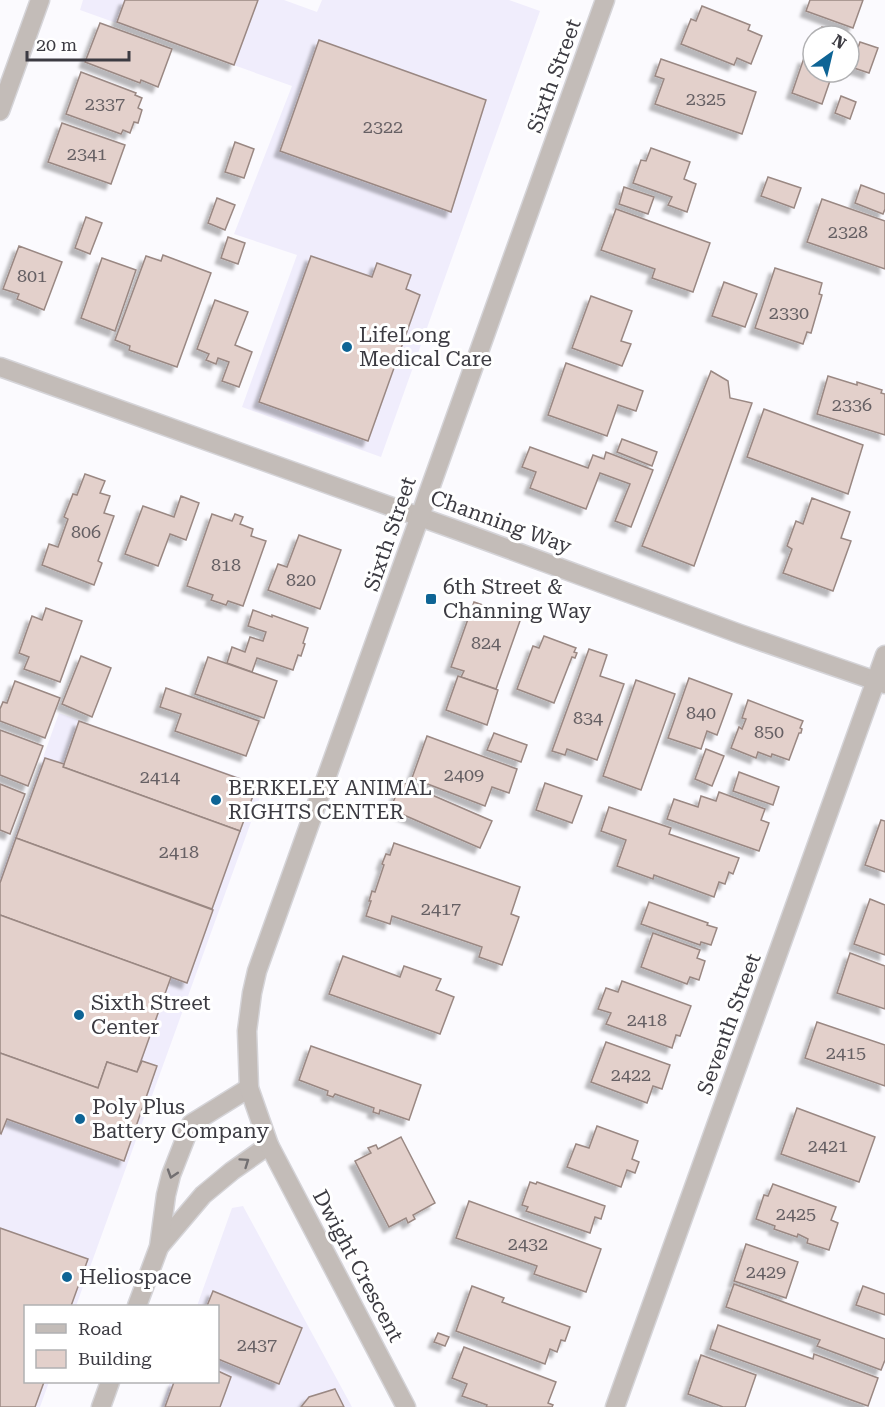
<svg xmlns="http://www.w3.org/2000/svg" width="885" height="1407" font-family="'Roboto Serif',serif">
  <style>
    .built { fill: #f0edfc }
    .building { fill: #e3d0cb; stroke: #9a8883; stroke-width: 1.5; filter: url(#shadow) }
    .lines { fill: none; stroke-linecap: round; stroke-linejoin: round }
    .minor-casing { stroke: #d5d4d8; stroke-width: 21 }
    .tertiary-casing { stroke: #d5d4d8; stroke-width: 21 }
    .minor { stroke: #c3bcb8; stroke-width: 18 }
    .tertiary { stroke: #c3bcb8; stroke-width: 18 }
    .oneway { stroke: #726f71 }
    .poi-dot { fill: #0e6495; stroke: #fff; stroke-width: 2 }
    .labels { text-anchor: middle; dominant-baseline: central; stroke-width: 6; stroke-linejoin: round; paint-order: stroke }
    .number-label { font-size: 18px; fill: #666064 }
    .street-label { font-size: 21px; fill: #3c3b42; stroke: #fff }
    .poi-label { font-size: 21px; fill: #3c3b42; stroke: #fff; text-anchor: start }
  </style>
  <defs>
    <filter id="shadow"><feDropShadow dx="-5.5" dy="5.5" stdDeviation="1.5" flood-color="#0004"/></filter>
  </defs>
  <rect width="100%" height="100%" fill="#fbfafe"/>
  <g class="built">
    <polygon points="83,0 284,0 317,12 322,0 509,0 540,11 381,457 242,407 297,255 234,234 292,86 80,10"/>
    <polygon points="59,713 264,786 76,1306 26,1306 26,1382 49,1382 40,1407 0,1407 0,877"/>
    <polygon points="243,1206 352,1407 161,1407 170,1382 218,1382 218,1306 197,1306 232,1208"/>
  </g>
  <g class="building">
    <polygon points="125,0 258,0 234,65 117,22"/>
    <polygon points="810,0 863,0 853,28 806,11"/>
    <polygon points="702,6 750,25 748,30 762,36 751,64 737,58 734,65 681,44 691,19 696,21"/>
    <polygon points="100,23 172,49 158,87 141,80 140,83 85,62"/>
    <polygon points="822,27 847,36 818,36"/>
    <polygon points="319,40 486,100 451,212 280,151"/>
    <polygon points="860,42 878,48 869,73 851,67"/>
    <polygon points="804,58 813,61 813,72 833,72 822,104 792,93"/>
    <polygon points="661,59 756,92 742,134 655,104 664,79 655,76"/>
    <polygon points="81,72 136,93 135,95 142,98 138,108 142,110 138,123 134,122 130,133 123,130 121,134 66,114"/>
    <polygon points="841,96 856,102 850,119 835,113"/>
    <polygon points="62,123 125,145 111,184 48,162"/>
    <polygon points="235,142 254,149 244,178 225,172"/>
    <polygon points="651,148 690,162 684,179 696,184 687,212 668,205 672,197 633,183 641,160 646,161"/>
    <polygon points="768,177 801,188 794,208 761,196"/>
    <polygon points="861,185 885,194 885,209 883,214 855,203"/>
    <polygon points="624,187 654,197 648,214 619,204"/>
    <polygon points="217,198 235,205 225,230 208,223"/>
    <polygon points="822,199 885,221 885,269 807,242"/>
    <polygon points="616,209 710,243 693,292 652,278 655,269 601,250"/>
    <polygon points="86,217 102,223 90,254 75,248"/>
    <polygon points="228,237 245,243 238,264 221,258"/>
    <polygon points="19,246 62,262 44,310 17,299 19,294 3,289"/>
    <polygon points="163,255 211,273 177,367 129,350 130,346 115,340 146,256 161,261"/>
    <polygon points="311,256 372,277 377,263 411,275 406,289 420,295 368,441 259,402"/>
    <polygon points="102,258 136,270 115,331 81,318"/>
    <polygon points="775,268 822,283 819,294 822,295 811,333 807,332 803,344 755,328"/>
    <polygon points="724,282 757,294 745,327 712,316"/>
    <polygon points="591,296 632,311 621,341 631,344 622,366 572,348"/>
    <polygon points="215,300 248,312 235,345 252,352 239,387 222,381 229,362 218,358 216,364 206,360 209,354 197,349"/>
    <polygon points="566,363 643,391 636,411 618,405 607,436 548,415"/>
    <polygon points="711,371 728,381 730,398 752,403 694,566 642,546"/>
    <polygon points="828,376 857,385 857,382 882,390 881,393 885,394 885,435 817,414"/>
    <polygon points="764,409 863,445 848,494 747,457"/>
    <polygon points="622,439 657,452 652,466 617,452"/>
    <polygon points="530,447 588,468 593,455 604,459 606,452 653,470 631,527 615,521 630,484 600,473 586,509 530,488 536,472 522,467"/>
    <polygon points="85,474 105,481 100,493 110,496 104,513 114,516 98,561 102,563 94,585 42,565 49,544 58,547 68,519 64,517 73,494 77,495"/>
    <polygon points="181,496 199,503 186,540 170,534 158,566 125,554 143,506 174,517"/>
    <polygon points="812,498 850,512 841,538 851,541 833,591 783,573 792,549 787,546 796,521 803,524"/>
    <polygon points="212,514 232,521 235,514 243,517 240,524 253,529 251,536 266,541 243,606 228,601 226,605 211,600 213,595 187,586"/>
    <polygon points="299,535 341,550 320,609 268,590 278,564 287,567"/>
    <polygon points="474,602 521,618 496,689 461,677 464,671 451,667"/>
    <polygon points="46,608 82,621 60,682 24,669 29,657 19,653 32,616 42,620"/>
    <polygon points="253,610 272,617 272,615 308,628 303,643 305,644 301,656 298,655 293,670 257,658 252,672 227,663 232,647 245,652 250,637 263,641 266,632 248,626"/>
    <polygon points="544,636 576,648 574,652 577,653 575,658 572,657 554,703 517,689 533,646 539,648"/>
    <polygon points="589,649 607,655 600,676 624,684 597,760 567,749 565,755 552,751"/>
    <polygon points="81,656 111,668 92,717 62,704"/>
    <polygon points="208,657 277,681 264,718 195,694"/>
    <polygon points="458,676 498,690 487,725 446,710"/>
    <polygon points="689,678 732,694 717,735 707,731 701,749 668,738"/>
    <polygon points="636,680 675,694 641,790 603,776"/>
    <polygon points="15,681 60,698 45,738 0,721 0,709 3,702 7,703"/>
    <polygon points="166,688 259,721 246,756 175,731 181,714 160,707"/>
    <polygon points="748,700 803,721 800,728 802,729 801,733 799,733 789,760 772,754 771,757 758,752 756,758 731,748 739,727 742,729 746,719 742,718"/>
    <polygon points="79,721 257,785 240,831 63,767"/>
    <polygon points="0,730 43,746 28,786 0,775"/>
    <polygon points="494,733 527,745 521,762 487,750"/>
    <polygon points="427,736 517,769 509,793 492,787 485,806 412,778"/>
    <polygon points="706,749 724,756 712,786 695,779"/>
    <polygon points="45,758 64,764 63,767 240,831 212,909 16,838"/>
    <polygon points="739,772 779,787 773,805 733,791"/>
    <polygon points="402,782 492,821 480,848 390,809"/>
    <polygon points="545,783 582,796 572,823 536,810"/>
    <polygon points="0,784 25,794 10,834 0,830"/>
    <polygon points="719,792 765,809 761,820 769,823 759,851 667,819 674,799 698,807 701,796 716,801"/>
    <polygon points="609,807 671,828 669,834 739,858 733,874 729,872 725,884 719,882 714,897 654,875 653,879 617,866 626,840 601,831"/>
    <polygon points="881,820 885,821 885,872 865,865"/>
    <polygon points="16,838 213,910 187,983 0,915 0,883"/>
    <polygon points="394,843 520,887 511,914 519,917 502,965 479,957 482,947 392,916 390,924 366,916 371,901 369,901 372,891 375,892 384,865 382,864 386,854 390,855"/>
    <polygon points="870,899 885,905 885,955 854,944"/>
    <polygon points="649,902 708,923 707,925 717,928 711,945 701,942 700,945 641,924"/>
    <polygon points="0,915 171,977 137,1072 107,1062 98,1088 0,1053"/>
    <polygon points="653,933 700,950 697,958 705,961 699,980 690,977 687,984 641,967"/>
    <polygon points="850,953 885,966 885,1009 837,993"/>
    <polygon points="343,956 400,977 404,966 441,979 436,990 454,997 440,1034 329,994"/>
    <polygon points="622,981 691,1006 680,1036 676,1035 672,1048 606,1024 611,1013 598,1009 606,988 618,992"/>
    <polygon points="817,1022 885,1045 885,1086 805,1058"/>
    <polygon points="606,1042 670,1065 662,1089 653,1086 647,1103 591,1082"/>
    <polygon points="311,1046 421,1085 409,1120 380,1110 379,1114 373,1112 374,1108 335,1094 333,1097 327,1095 328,1091 299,1080"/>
    <polygon points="0,1053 98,1088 107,1062 137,1072 142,1061 157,1066 124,1161 7,1119 1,1134 0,1133"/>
    <polygon points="797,1108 875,1137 859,1182 781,1154"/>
    <polygon points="597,1126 638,1141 632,1159 639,1162 635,1173 627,1170 621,1187 567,1167 576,1144 589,1148"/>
    <polygon points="401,1137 435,1203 413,1215 415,1219 408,1223 406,1218 389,1227 355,1161 371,1153 368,1148 376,1145 378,1149"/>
    <polygon points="530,1182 536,1184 537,1182 605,1206 601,1219 595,1217 590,1233 526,1211 528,1207 522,1205"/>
    <polygon points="773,1184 836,1207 831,1220 838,1223 829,1250 807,1243 808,1239 798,1234 797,1237 774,1229 775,1226 756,1219 764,1195 768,1196"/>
    <polygon points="469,1201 601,1249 586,1292 534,1274 537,1266 456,1238"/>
    <polygon points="0,1228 88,1259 71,1306 26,1306 26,1382 44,1382 35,1407 0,1407"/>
    <polygon points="746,1244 798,1262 786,1298 734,1281"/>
    <polygon points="734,1284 885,1339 885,1360 881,1370 817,1346 820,1340 726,1307"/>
    <polygon points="472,1286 504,1298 502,1302 570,1327 565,1341 561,1340 557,1352 550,1349 545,1364 456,1331"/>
    <polygon points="863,1286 885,1294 885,1315 856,1305"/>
    <polygon points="213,1291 302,1328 279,1384 218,1359 218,1306 207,1306"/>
    <polygon points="718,1325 813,1359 814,1354 878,1378 868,1406 710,1349"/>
    <polygon points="438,1333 449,1337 445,1346 434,1342"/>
    <polygon points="464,1347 556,1382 548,1403 553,1405 552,1407 486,1407 487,1405 462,1396 467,1384 452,1378"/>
    <polygon points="701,1355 756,1375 745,1407 723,1407 688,1394"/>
    <polygon points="218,1371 231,1377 220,1407 165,1407 174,1382 218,1382"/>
    <polygon points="335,1389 344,1407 301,1407 309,1397"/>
  </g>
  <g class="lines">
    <g class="minor-casing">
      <g id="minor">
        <polyline points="0,111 40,0"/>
        <polyline points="0,367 465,533 740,634 885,684"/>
        <polyline points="159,1247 203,1195 232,1171 269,1145"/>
        <polyline points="137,1306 159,1247 166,1195 171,1175 191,1124 249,1088"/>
        <polyline points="101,1407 110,1382"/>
        <polyline points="615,1407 885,655"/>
      </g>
    </g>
    <g class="tertiary-casing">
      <polyline id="tertiary" points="406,1407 269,1145 249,1088 247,1031 252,993 257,971 605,0"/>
    </g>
    <use href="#minor" class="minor"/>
    <use href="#tertiary" class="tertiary"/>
  </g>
  <defs><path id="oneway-chevron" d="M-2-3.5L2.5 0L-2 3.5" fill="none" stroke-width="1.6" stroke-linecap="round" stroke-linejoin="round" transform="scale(1.5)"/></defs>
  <g class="oneway">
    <use href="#oneway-chevron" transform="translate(245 1162) rotate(-35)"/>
    <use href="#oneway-chevron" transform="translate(172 1174) rotate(108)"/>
  </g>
  <g class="poi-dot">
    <circle cx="347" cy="347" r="6"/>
    <rect x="425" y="593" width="12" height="12" rx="3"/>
    <circle cx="216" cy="800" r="6"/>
    <circle cx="79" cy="1015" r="6"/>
    <circle cx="80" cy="1119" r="6"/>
    <circle cx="67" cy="1277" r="6"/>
  </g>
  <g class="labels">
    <g class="number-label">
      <text x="706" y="98">2325</text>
      <text x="105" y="103">2337</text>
      <text x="383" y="126">2322</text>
      <text x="87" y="153">2341</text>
      <text x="848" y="231">2328</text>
      <text x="32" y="275">801</text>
      <text x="789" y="312">2330</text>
      <text x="852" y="404">2336</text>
      <text x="86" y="531">806</text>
      <text x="226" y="564">818</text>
      <text x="301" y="579">820</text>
      <text x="486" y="642">824</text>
      <text x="701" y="712">840</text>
      <text x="588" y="717">834</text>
      <text x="769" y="731">850</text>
      <text x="464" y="774">2409</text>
      <text x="160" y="776">2414</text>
      <text x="179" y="851">2418</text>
      <text x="441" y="908">2417</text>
      <text x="647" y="1019">2418</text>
      <text x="846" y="1052">2415</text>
      <text x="631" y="1074">2422</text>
      <text x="828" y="1145">2421</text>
      <text x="796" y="1213">2425</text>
      <text x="528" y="1243">2432</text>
      <text x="766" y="1271">2429</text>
      <text x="257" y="1344">2437</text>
    </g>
    <g class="street-label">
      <text transform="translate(554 76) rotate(-70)">Sixth Street</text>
      <text transform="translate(501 522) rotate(20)">Channing Way</text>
      <text transform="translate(390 534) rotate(-71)">Sixth Street</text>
      <text transform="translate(729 1024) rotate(-70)">Seventh Street</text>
      <text transform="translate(358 1266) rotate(62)">Dwight Crescent</text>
    </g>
    <g class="poi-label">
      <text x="359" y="335">LifeLong<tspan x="359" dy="24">Medical Care</tspan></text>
      <text x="443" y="587">6th Street &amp;<tspan x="443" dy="24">Channing Way</tspan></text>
      <text x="228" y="788">BERKELEY ANIMAL<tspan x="228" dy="24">RIGHTS CENTER</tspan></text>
      <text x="91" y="1003">Sixth Street<tspan x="91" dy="24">Center</tspan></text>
      <text x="92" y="1107">Poly Plus<tspan x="92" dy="24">Battery Company</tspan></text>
      <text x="79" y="1277">Heliospace</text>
    </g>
  </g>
  <rect x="24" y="1305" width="195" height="78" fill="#ffffff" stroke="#b1b1b3" stroke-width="1.5"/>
  <rect x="36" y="1324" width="30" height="9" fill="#c3bcb8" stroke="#b1b1b3" stroke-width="1.5"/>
  <text x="78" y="1335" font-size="18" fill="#3c3b42">Road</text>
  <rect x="36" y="1350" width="30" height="18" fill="#e3d0cb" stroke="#b1b1b3" stroke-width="1.5"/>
  <text x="78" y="1365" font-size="18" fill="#3c3b42">Building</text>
  <g transform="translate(831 54) rotate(34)"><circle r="28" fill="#ffffff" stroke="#b1b1b3" stroke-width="1.5"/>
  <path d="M0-4.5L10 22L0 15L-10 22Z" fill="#0e6495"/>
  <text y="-9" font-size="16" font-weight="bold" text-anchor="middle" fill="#3c3b42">N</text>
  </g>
  <path d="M27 51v9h102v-9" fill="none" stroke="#3c3b42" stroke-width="3"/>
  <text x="36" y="51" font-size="18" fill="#3c3b42" stroke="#ffffff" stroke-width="4.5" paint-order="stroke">20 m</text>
</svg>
